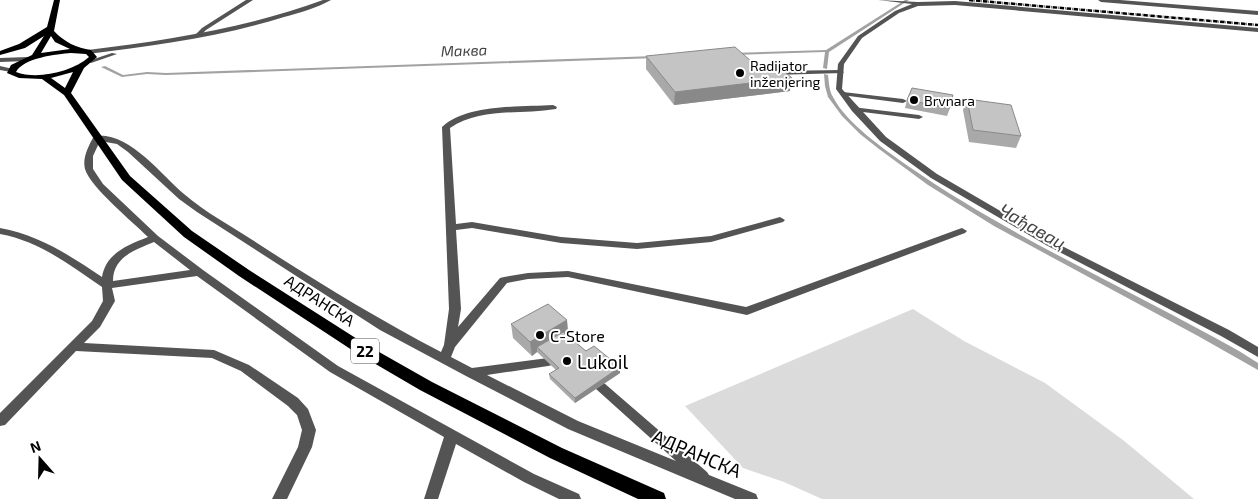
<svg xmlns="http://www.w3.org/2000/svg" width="1258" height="499" font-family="'Exo 2',sans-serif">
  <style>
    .green { fill: #dbdbdb }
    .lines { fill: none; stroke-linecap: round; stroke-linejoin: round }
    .stream { fill: #a2a2a2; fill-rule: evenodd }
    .lane { fill: #545454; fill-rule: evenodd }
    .street { fill: #545454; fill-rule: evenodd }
    .primary { fill: #000; fill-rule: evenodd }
    .rail { stroke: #000; stroke-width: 2.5; stroke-dasharray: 4.5 1 0.5 1; stroke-linecap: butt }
    .wall { fill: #a9a9a9 }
    .shaded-wall { fill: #898989 }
    .building { fill: #c4c4c4; stroke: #898989 }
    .poi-dot { fill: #000; stroke: #fff; stroke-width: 2 }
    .labels { text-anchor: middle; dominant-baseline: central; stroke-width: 4; stroke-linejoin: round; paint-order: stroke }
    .far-poi-label { font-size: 14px; fill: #000; stroke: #fff; text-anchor: start }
    .far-water-label { font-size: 15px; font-style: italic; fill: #434343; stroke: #fff }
    .shield { fill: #fff; stroke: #4c4c4c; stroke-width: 1 }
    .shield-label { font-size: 15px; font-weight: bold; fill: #000 }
    .street-label { font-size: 16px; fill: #000; stroke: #fff }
    .poi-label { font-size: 16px; fill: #000; stroke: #fff; text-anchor: start }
    .water-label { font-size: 18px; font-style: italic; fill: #434343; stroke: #fff }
    .near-poi-label { font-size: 19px; fill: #000; stroke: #fff; text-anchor: start }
    .near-street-label { font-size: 19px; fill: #000; stroke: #fff }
  </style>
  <rect width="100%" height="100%" fill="#fff"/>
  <polygon class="green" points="913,309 964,341 1045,383 1123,440 1194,499 822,499 784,482 743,468 685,406"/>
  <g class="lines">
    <g class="stream">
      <polygon points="905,0 909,0 829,52 827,69 823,68 825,52 733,55 731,54 733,53 826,50"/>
      <polygon points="655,56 657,56 657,58 166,75 147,74 122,77 101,67 105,66 123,75 147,72 166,73"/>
      <path d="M824,74L828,75C829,82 829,91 833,97C846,123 884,149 908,166C1012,238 1129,289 1239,351L1258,363V370L1198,336L994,226L928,185L879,149L860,134L842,116L828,97L825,86Z"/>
    </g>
    <g class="lane">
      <polygon points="246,0 253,0 206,30 201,35 197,35 196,34 202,28"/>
      <polygon points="841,70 844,72 843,73 773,75 770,73 773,71"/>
      <polygon points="843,92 903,99 907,101 903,103 841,95 841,93"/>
      <path d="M553,105L557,107L556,109C520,115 481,107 450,128L456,224L472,222L561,237L637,243L711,236L780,217L785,220L783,222L711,242L637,249L561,243L472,228L456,230L461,309L458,327L500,278L504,277L528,273L568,271L746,307L959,229L962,228L967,231L965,233L747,315L568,277L528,279L507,283L455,347L451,357L472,368L548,358L552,359L554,362L552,365L548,366L487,375L578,421L676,461L596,389L594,386L596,383L600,381L604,383L707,472L709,475L756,494L758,499H735L568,429L466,376L380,330L197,212L179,199L128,152L117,144L100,141L93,156V169L103,184L158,236L203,270L338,366L534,474L579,494L581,499H559L524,482L456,444L438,499H424L444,437L330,372L197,276L112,288L115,301L100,327L84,343L214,350L249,365L298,398L308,409L316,430L312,447L287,499H272L298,447L302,430L297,415L288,406L241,371L212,358L76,351L5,425L0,426V413L92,321L103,301L102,287C70,265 39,241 0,234V228C39,235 69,255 102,277C106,253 128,245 148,237C134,223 90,187 85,169C82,158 89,145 94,136C129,131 160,174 184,194C206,213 233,227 257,243C317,282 378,319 441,352L444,345L449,309L442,127C466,104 522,107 553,105ZM154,242L190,270L113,281C113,257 135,250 154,242Z"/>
      <polygon points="852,107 919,115 923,117 919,119 855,111 852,111"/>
    </g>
    <g class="street">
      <path d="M323,0H331C317,8 299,13 284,17C220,37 154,46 88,54L85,52L88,50C168,40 247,28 323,0Z"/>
      <polygon points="878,0 918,2 955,1 1258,28 1258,32 955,5 918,6 899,13 862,38 844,64 842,89 886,137 937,174 1052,241 1229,330 1258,347 1258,357 1221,336 1046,245 931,178 880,141 852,111 836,89 838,64 858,36 895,11 912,4"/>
      <polygon points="1098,0 1120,0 1258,11 1258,15 1101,2"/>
      <polygon points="112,53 117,54 91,63 88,61"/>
      <polygon points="0,58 28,57 31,59 28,61 0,62"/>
      <polygon points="0,66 13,69 14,70 11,72 0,70"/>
    </g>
    <path class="primary" d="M54,0H60L54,31C64,42 77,48 91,50L97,57L84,68L71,93L130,176L192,231L249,270L365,344L432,382L562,448L664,493L666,499H638L550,458L420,390L355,352L239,276L184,237L122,180L64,95L42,79L19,78L7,73L11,65L32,55L44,36L25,48L0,55V51L19,44L47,27ZM51,36L55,42L70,49L41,53ZM71,53L86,54L89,57C72,72 37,80 16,72C23,58 57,54 71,53ZM73,72L65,88L51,78Z"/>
    <polyline class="rail" points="969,0 1258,25"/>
  </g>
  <g class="wall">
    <polygon points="646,56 760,69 790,91 674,105 646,69"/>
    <polygon points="967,99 1021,136 1016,148 969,142 963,110"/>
    <polygon points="907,100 950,108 947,116 905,108"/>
    <polygon points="567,320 568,334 566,335 586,351 620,373 575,403 550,379 549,374 556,370 537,352 532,356 513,338 511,324"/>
  </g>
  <g class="shaded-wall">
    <polygon points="792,78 790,91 674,105 675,92"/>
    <polygon points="567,320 568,334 540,351 537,347 537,352 532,356 530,342"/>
    <polygon points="620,367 620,373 575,403 575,398"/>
  </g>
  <g class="building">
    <polygon points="735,47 760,69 779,67 792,78 675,92 646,56"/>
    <polygon points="912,88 953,95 950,108 907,100"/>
    <polygon points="967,99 1011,105 1021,136 973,130"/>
    <polygon points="548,304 567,320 530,342 511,324"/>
    <polygon points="563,332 586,351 594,346 620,367 575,398 549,374 559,368 537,347"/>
  </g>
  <g class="poi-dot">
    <circle cx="740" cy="73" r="5"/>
    <circle cx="914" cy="100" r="5"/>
    <circle cx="540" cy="335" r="5"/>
    <circle cx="567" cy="361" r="5"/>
  </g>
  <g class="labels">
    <g class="far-poi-label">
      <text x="750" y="65">Radijator<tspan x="750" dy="16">inženjering</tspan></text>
      <text x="924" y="100">Brvnara</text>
    </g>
    <g class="far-water-label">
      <text transform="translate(464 50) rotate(-2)">Маква</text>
    </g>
    <rect class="shield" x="351" y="338.5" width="28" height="25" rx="4"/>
    <g class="shield-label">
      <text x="365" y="351">22</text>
    </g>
    <g class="street-label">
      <text transform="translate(320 300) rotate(33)">АДРАНСКА</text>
    </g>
    <g class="poi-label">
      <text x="550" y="335">C-Store</text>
    </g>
    <g class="water-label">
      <text transform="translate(1033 226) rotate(30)">Чађавац</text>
    </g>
    <g class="near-poi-label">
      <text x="577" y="361">Lukoil</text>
    </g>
    <g class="near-street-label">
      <text transform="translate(697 453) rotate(23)">АДРАНСКА</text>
    </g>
  </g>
  <g transform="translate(40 459) rotate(340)" stroke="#ffffff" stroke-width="4" paint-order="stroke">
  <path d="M0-4L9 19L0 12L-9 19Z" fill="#000000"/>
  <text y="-8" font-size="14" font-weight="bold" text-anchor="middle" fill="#000000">N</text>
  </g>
</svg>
